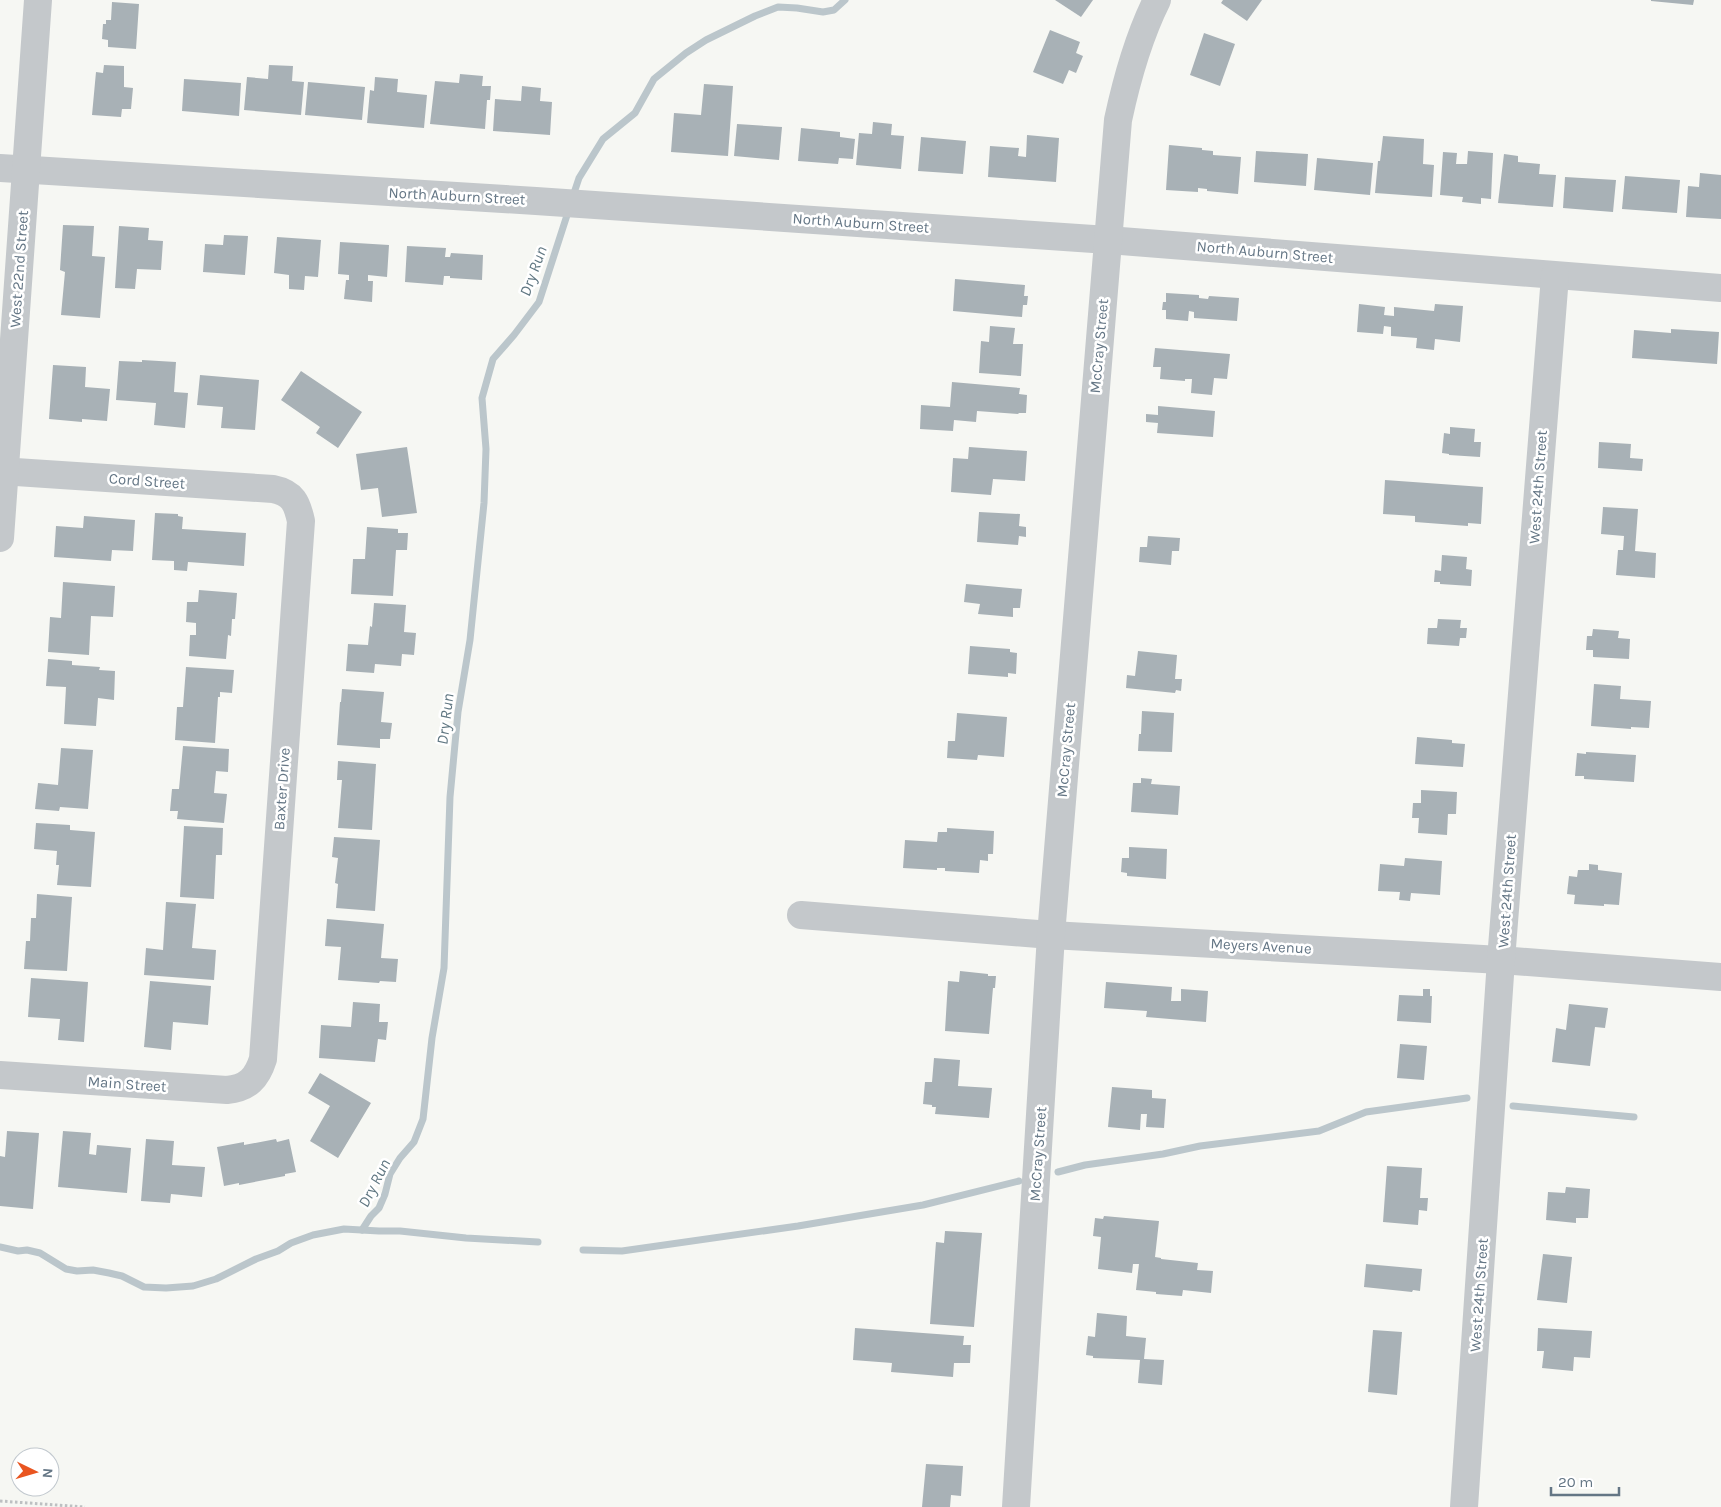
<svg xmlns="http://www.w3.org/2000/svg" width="1721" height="1507" font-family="Karla,sans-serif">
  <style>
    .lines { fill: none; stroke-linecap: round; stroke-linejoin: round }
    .stream { stroke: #bbc6cb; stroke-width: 7 }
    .building { fill: #a8b1b6 }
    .path { stroke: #bdc0c2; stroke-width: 3; stroke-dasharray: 2.5 2.5; stroke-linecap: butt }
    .minor { stroke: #c4c8cb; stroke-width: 28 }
    .labels { text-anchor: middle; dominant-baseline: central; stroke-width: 5; stroke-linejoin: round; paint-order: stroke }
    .street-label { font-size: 15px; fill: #647685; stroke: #fff }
    .water-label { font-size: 16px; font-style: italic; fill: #607782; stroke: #fff }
  </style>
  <rect width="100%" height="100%" fill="#f6f7f3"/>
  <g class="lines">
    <g class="stream">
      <polyline points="572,199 579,178 603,139 635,113 654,79 686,53 706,40 755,16 778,7 797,8 823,12 834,10 845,0"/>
      <polyline points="1513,1106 1634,1117"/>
      <polyline points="1058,1172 1085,1165 1163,1154 1200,1146 1319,1131 1366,1112 1467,1098"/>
      <polyline points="362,1230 371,1216 379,1208 385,1194 390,1174 400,1158 414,1142 423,1119 432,1038 444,968 450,797 458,712 470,640 484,503 486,449 482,398 493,359 514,335 539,302 569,209"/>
      <polyline points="0,1247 18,1251 27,1250 40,1253 66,1269 77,1271 93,1270 109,1273 122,1276 144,1287 166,1288 193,1286 216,1279 256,1259 278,1251 291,1243 313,1235 344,1229 379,1231 400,1231 466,1238 538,1242"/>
      <polyline points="583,1250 622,1251 798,1226 923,1205 1019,1181"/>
    </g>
  </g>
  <g class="building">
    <polygon points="1055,0 1093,0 1081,17"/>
    <polygon points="1223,0 1262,0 1247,21 1221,3"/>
    <polygon points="1651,0 1694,0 1693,5 1651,1"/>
    <polygon points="112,2 139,4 136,49 108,47 108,40 102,39 103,24 106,24 106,20 111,20"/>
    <polygon points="1050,30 1080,42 1076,53 1083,56 1076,73 1069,70 1063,84 1033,72"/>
    <polygon points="1204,33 1235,44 1220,86 1190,75"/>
    <polygon points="104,65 124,66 124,87 133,88 131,109 122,109 121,117 92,115 96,72 103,73"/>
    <polygon points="269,65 293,66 292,81 304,82 301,115 244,110 247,77 268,79"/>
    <polygon points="460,74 483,76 482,86 491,86 490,100 487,100 485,129 430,124 435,81 459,83"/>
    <polygon points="375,77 398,79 397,92 427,95 424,128 367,123 370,90 374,91"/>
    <polygon points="184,79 241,83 239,116 182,111"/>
    <polygon points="308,82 365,87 362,120 305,115"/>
    <polygon points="704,84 733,86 728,156 671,152 674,113 701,115"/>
    <polygon points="522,86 541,88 540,101 552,102 550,135 493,131 495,99 521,101"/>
    <polygon points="873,122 892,124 891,135 904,136 901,169 856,165 859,133 872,134"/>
    <polygon points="737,124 782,127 779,160 734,156"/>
    <polygon points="801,128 840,132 840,137 855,139 853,159 839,158 838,164 798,161"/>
    <polygon points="1027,135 1059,138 1056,182 988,177 990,146 1019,148 1018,156 1026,157"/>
    <polygon points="1383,136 1424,139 1423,164 1434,165 1432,197 1375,193 1378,161 1380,161"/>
    <polygon points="921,137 966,141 963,174 918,171"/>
    <polygon points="1169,145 1202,148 1202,150 1213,151 1213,155 1241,157 1238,194 1207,191 1207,189 1198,188 1198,192 1166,190"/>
    <polygon points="1256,151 1308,154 1306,186 1254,182"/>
    <polygon points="1468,151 1493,153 1491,199 1481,198 1481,204 1462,202 1463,197 1440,195 1443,152 1457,153 1456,164 1467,164"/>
    <polygon points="1504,154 1518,156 1518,162 1540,164 1539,174 1556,175 1553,207 1498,203"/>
    <polygon points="1317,158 1373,163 1370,195 1314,190"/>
    <polygon points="1700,173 1721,175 1721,219 1686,217 1688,186 1699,187"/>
    <polygon points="1625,176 1680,180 1677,213 1622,209"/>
    <polygon points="1565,177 1616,180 1613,212 1563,208"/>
    <polygon points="63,225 94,226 92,256 105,257 100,318 61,315 65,272 60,270"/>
    <polygon points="119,226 149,228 148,240 163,241 161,270 137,269 135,289 115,288"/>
    <polygon points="224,235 248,236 245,275 203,272 205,244 223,245"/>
    <polygon points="277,237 321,240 318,277 305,276 304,290 289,289 289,275 274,273"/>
    <polygon points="340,242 389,245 387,277 368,275 368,281 373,281 372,302 344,299 346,280 349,280 349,275 338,274"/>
    <polygon points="407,246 446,248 445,257 450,257 451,253 483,255 482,280 450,278 450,276 444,276 443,285 405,282"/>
    <polygon points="955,279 1025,285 1024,296 1028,296 1027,305 1023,305 1022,317 953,311"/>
    <polygon points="1166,293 1199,295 1199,298 1208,299 1209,296 1239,298 1237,321 1194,318 1194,312 1189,311 1188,321 1166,319 1166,310 1162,310 1163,302 1166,302"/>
    <polygon points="1359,304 1385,307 1384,315 1394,316 1394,307 1434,311 1435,304 1463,306 1460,342 1435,339 1434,350 1416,348 1417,338 1391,336 1391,327 1384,326 1383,334 1357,332"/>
    <polygon points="990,326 1015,328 1013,344 1023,344 1021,376 979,373 981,341 989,342"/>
    <polygon points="1671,329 1719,332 1717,364 1632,358 1634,330 1671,333"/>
    <polygon points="1155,348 1230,354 1227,379 1214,378 1212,395 1191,393 1192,379 1185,379 1185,381 1160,379 1161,367 1153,367"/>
    <polygon points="142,360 176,362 174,392 188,393 185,428 154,425 156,403 116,400 119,361 142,362"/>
    <polygon points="53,365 86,367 85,387 110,389 107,421 82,419 82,422 49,419"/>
    <polygon points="301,371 362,412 338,448 316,433 320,427 281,400"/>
    <polygon points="200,375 259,380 255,430 221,428 223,407 197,405"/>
    <polygon points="952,382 1020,388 1019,394 1027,395 1026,413 1019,413 1018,414 977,411 976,422 954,420 953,431 920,429 921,405 950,407"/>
    <polygon points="1158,406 1215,411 1213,437 1157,433 1158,423 1146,422 1146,414 1158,415"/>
    <polygon points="1450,427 1475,429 1474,442 1481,442 1480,457 1449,455 1449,454 1442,453 1444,433 1450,434"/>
    <polygon points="1599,442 1631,444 1630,458 1643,459 1642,471 1598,468"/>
    <polygon points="407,447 417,513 382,517 378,488 361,490 356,454"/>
    <polygon points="969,447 1027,451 1025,481 993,479 991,495 951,492 953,458 968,459"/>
    <polygon points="1385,480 1483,487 1481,524 1468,523 1468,526 1415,522 1415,516 1383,514"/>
    <polygon points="1603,507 1638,509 1635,551 1656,553 1655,578 1616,575 1618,550 1623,550 1624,536 1601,534"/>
    <polygon points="979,512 1020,514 1019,526 1026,527 1026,537 1019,536 1018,545 977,542"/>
    <polygon points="155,513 178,514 178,516 183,517 182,529 246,533 244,566 188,562 187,571 174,570 174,561 152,560"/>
    <polygon points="84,516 135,520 133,551 112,550 111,561 54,557 56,526 83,528"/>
    <polygon points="367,527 398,529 398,533 408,533 407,550 396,550 393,596 351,594 353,559 365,559"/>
    <polygon points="1148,536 1180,538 1179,551 1172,551 1171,565 1139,562 1140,547 1147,547"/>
    <polygon points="1442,555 1467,557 1466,569 1472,570 1471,586 1440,584 1440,582 1434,582 1435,570 1441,571"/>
    <polygon points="63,582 115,586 113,617 91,616 89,655 48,652 50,617 61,618"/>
    <polygon points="966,584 1022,589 1020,608 1013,608 1013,617 978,614 980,604 964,602"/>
    <polygon points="199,590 237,593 235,619 232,619 231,636 228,635 226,659 189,656 190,635 196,635 196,623 186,622 187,602 198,602"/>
    <polygon points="374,603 406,605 404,632 416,633 414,655 402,654 401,666 375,664 374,673 346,671 348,644 368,645 370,626 372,627"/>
    <polygon points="1438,619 1461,620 1460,628 1467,628 1466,638 1460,638 1459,646 1427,644 1428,628 1437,628"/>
    <polygon points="1593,629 1619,631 1618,638 1630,639 1629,659 1593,657 1593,650 1586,650 1587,636 1592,636"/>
    <polygon points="970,646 1010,649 1010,652 1017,653 1016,674 1008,673 1008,677 968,674"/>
    <polygon points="1138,651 1177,655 1175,679 1182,679 1181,691 1176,690 1175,693 1126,688 1127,675 1135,676"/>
    <polygon points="48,659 72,661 72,665 100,667 99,670 115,671 114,700 98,698 96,726 64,724 66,687 46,686"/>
    <polygon points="186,667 234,670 232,693 220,692 220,697 218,697 215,743 175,740 177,707 183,707"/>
    <polygon points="1594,684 1621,686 1620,699 1651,701 1649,728 1631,727 1631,729 1591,726"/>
    <polygon points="342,689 384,692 381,722 392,723 390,739 380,739 380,748 337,745 340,702 341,702"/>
    <polygon points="1142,711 1174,713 1172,752 1138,751 1139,734 1141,734"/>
    <polygon points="957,713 1007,717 1004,757 978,755 977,760 947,758 948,741 955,741"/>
    <polygon points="1417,737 1452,740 1452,743 1465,744 1463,767 1415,764"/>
    <polygon points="183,746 229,749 228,772 216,771 214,793 227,794 224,823 177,819 178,811 170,811 172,789 179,789"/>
    <polygon points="61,748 93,750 88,809 60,807 59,811 35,809 38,783 58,785"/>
    <polygon points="1586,752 1636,755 1634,782 1584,779 1584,776 1575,776 1577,753 1586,754"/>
    <polygon points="338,761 376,764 372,830 338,828 342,780 337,780"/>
    <polygon points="1141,778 1152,779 1151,784 1180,786 1178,815 1131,812 1133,783 1141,783"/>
    <polygon points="1421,790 1457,792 1456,814 1448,814 1447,835 1418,833 1419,818 1412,818 1413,803 1421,803"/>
    <polygon points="36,823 70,825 70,830 95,832 91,887 57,885 59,865 56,865 57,851 34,849"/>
    <polygon points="184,826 223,828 222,855 216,855 214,899 180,897"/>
    <polygon points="947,828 994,831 993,854 988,854 988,861 980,860 979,873 945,871 945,868 937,868 937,870 903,868 905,840 937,842 938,832 947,832"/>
    <polygon points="334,837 380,840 375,911 336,908 338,884 335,883 338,858 332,857"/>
    <polygon points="1129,847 1167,849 1166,879 1127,876 1127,873 1121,872 1122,858 1129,858"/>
    <polygon points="1405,858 1442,861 1440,895 1411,893 1410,901 1399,900 1400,892 1378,891 1380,864 1404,866"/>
    <polygon points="1589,864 1598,865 1598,870 1622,873 1619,905 1604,904 1604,906 1574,904 1575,895 1567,894 1569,876 1577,877 1578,870 1589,870"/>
    <polygon points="37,894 72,897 67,971 24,969 26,941 30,941 31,918 36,918"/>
    <polygon points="166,902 196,904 192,948 216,950 214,980 144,975 146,948 163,950"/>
    <polygon points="327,919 384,924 381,958 398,959 396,982 380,981 379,983 338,980 341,947 325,946"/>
    <polygon points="960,971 988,974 988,976 996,976 995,988 993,988 989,1034 945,1031 948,981 959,982"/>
    <polygon points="31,978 88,982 84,1042 58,1040 60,1019 28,1017"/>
    <polygon points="150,981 211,986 208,1025 173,1022 171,1050 144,1047"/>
    <polygon points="1106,982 1172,987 1171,1001 1181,1001 1181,989 1208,991 1206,1022 1146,1017 1147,1011 1104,1008"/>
    <polygon points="1423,989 1430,989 1430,996 1432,996 1431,1023 1397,1021 1399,995 1423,996"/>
    <polygon points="353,1002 380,1004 379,1022 388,1022 386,1040 378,1039 375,1062 319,1058 321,1025 351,1027"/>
    <polygon points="1569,1004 1608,1008 1605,1028 1595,1027 1590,1066 1552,1062 1556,1028 1566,1030"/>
    <polygon points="1400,1044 1427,1046 1424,1080 1397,1078"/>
    <polygon points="934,1058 960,1060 958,1086 992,1088 989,1118 935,1114 936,1107 932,1107 932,1105 923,1104 925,1082 932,1082"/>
    <polygon points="320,1073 371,1103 338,1158 310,1141 330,1106 308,1093"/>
    <polygon points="1112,1087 1152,1090 1152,1098 1166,1099 1164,1128 1146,1127 1147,1114 1141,1114 1140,1130 1108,1127"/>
    <polygon points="7,1131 39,1133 33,1209 0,1206 0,1156 5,1157"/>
    <polygon points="63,1131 91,1133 89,1154 96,1155 97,1145 131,1148 127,1193 58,1187"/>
    <polygon points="146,1139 174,1141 172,1165 205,1167 202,1197 171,1194 170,1203 141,1201"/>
    <polygon points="276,1139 277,1142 289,1139 296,1172 285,1174 285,1176 239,1185 239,1183 224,1186 217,1147 244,1142 244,1145"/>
    <polygon points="1387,1166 1422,1168 1420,1198 1428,1198 1427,1211 1419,1210 1418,1225 1383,1222"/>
    <polygon points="1566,1187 1590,1189 1588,1218 1576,1218 1576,1223 1546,1220 1548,1192 1565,1193"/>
    <polygon points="1104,1216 1159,1221 1155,1257 1161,1258 1161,1259 1198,1263 1197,1270 1213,1271 1211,1293 1183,1290 1182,1296 1156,1294 1156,1292 1136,1290 1139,1264 1133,1264 1132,1273 1098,1269 1101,1237 1093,1236 1095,1218 1103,1219"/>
    <polygon points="945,1231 982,1233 974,1327 930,1324 936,1242 944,1243"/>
    <polygon points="1543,1254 1572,1257 1567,1303 1537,1300"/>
    <polygon points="1366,1264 1422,1269 1420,1291 1413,1290 1412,1292 1364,1287"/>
    <polygon points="1097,1313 1127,1316 1126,1336 1146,1338 1144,1359 1164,1360 1162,1385 1138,1383 1140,1360 1093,1358 1093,1356 1086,1355 1088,1336 1095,1337"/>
    <polygon points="855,1328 964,1336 963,1345 971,1345 970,1363 954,1363 953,1377 891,1372 892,1363 853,1360"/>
    <polygon points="1538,1328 1592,1331 1590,1358 1574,1357 1573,1371 1542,1368 1544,1351 1537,1351"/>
    <polygon points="1373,1330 1402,1332 1397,1395 1368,1392"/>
    <polygon points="926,1464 963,1466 961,1496 951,1495 950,1507 922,1507"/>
  </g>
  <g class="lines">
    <polyline class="path" points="0,1501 85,1507"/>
    <g class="minor">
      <polyline points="0,168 536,201 1108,240 1721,288"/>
      <path d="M0,471L273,489C293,493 297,503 301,521L263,1059C257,1078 248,1088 227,1090L0,1075"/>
      <polyline points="0,538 38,0"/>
      <polyline points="801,915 1051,935 1501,960 1721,977"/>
      <path d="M1016,1507L1051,935L1118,120C1127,78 1138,38 1157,0"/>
      <polyline points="1464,1507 1501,960 1555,276"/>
    </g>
  </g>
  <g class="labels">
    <g class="street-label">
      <text transform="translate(457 196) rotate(3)">North Auburn Street</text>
      <text transform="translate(861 223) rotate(4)">North Auburn Street</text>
      <text transform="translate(1265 252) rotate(5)">North Auburn Street</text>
      <text transform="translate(19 269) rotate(-86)">West 22nd Street</text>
      <text transform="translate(1099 346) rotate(-85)">McCray Street</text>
      <text transform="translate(147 481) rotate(4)">Cord Street</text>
      <text transform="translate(1538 487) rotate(-86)">West 24th Street</text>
      <text transform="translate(1066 750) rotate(-85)">McCray Street</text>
      <text transform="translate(282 789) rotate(-86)">Baxter Drive</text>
      <text transform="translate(1507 891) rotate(-86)">West 24th Street</text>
      <text transform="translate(1261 946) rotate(3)">Meyers Avenue</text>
      <text transform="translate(127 1084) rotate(4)">Main Street</text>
      <text transform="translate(1038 1154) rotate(-86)">McCray Street</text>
      <text transform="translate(1479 1295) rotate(-86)">West 24th Street</text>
    </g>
    <g class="water-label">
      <text transform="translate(533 271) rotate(-70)">Dry Run</text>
      <text transform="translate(445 719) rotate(-83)">Dry Run</text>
      <text transform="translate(374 1183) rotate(-63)">Dry Run</text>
    </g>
  </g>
  <g transform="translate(35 1472) rotate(95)"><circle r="24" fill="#ffffff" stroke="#c1c8ce"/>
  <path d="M0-4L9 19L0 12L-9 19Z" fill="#e95520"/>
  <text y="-8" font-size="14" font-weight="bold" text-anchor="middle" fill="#647685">N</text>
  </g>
  <path d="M1551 1487v8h68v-8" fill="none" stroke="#647685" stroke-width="2.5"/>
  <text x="1558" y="1487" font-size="15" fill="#647685" stroke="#ffffff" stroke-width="4" paint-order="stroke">20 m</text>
</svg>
